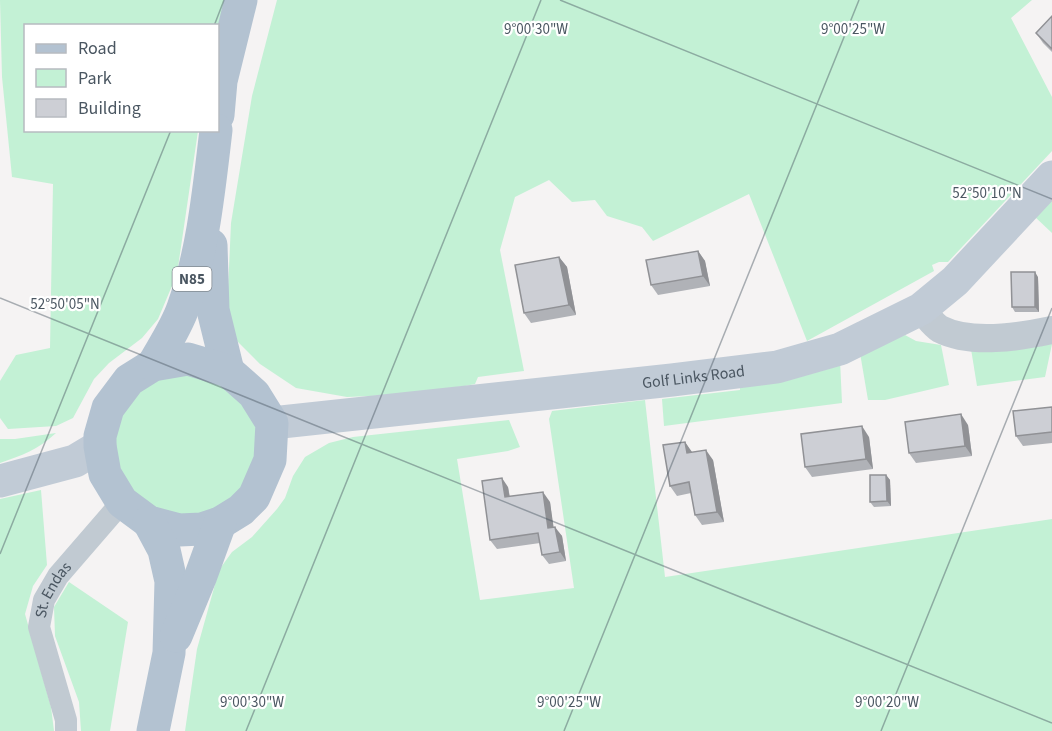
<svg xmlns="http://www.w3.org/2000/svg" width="1052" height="731" font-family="'Source Sans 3',sans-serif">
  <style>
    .green { fill: #c3f1d5 }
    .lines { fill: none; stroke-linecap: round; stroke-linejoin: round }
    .minor { stroke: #c1cad2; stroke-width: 22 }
    .tertiary { stroke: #c1cad2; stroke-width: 28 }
    .secondary { stroke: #c1cbd6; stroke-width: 33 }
    .primary { stroke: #b3c2d1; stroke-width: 33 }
    .wall { fill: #b0b2b7 }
    .shaded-wall { fill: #909195 }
    .building { fill: #cdcfd5; stroke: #909195; stroke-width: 1.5 }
    .ticks { fill: none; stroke: #4a5661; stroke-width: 1.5; stroke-opacity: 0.45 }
    .labels { text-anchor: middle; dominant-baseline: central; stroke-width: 4.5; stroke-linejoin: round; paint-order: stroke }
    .shield { fill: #fff; stroke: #808990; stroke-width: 1.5 }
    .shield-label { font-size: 15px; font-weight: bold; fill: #4a5661 }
    .street-label { font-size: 16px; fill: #4a5661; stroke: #fff }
    .ticks-label { font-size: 15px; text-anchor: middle; fill: #4a5661; stroke: #fff; stroke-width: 4.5; stroke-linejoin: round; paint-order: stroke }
  </style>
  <rect width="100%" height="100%" fill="#f5f3f3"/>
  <g class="green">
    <polygon points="0,0 226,0 218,36 218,26 26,26 26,130 198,131 177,274 158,319 142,338 109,363 94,379 73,418 56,426 8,429 0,418 0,381 16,355 50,348 53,184 12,177 2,77"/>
    <polygon points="277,0 1032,0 1011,18 1052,97 1052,151 948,262 939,262 932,265 934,271 807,341 749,194 653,241 642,227 607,216 595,200 572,202 549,180 515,197 500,250 524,371 478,377 475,384 465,386 394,395 347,397 296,388 260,364 234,338 227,313 231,223 252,96"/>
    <polygon points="1052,197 1052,233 1034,216"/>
    <polygon points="905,335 916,341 941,345 949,385 885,400 868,400 860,353"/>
    <polygon points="1052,344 1045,377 977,386 971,349"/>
    <polygon points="840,360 842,403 664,426 662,399 740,390 740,383"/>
    <polygon points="172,371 231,384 262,437 245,491 199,520 141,507 112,467 117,415 134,391"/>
    <polygon points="645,400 665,577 1052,519 1052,731 185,731 197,649 219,570 232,552 252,537 277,509 285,498 293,476 305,457 329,443 353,437 509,420 520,447 508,451 457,459 480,600 574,588 549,419 552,411"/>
    <path d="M56,433C39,449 21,456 0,463V439H15Z"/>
    <polygon points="41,490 47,565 33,586 25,614 51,707 54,731 0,731 0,499"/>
    <polygon points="69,582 128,622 110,731 81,731 79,702 55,636 54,607"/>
  </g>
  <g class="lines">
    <path class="minor" id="s1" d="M66,731V720L39,627L44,600L58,576L122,502"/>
    <path class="tertiary" d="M921,309C927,315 933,325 940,329C971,345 1019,337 1052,330"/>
    <g class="secondary">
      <path id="s2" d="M272,423L672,380L777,367L840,349L921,309L955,281L1052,177"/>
      <polyline points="0,481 75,461 100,446"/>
    </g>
    <g class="primary">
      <polyline points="218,115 221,81 241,0"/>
      <polyline points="211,245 213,310 228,371"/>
      <polygon points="188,359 228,371 254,394 272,423 270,460 254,497 241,510 220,523 202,529 179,530 149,522 122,502 105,474 100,446 100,436 108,408 129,380 153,365"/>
      <path d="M153,365C163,347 176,328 183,308C203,252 209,189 216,130"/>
      <polyline points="149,522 164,550 171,581 169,653 153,731"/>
      <polyline points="176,636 200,578 220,523"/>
    </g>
  </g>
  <g class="wall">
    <polygon points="1052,16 1052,52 1043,43 1036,33"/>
    <polygon points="698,251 705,261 710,286 658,295 651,285"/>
    <polygon points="559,257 567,267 576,315 531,323 524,313"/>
    <polygon points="1038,277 1039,312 1015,312 1012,307"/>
    <polygon points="1052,407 1052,443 1023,446 1016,436"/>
    <polygon points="968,425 972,456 916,463 909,453"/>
    <polygon points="869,437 873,469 812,477 805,467"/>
    <polygon points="685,442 692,453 713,460 724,522 702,525 695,515 691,493 677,496 670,486"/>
    <polygon points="886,475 890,480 891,506 874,507 870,502"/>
    <polygon points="508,487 510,497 550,502 553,527 562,536 566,561 549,564 542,555 540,543 497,549 490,540"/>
  </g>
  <g class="shaded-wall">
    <polygon points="698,251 705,261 710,286 703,276"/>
    <polygon points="559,257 567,267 576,315 569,305"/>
    <polygon points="1035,272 1038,277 1039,312 1035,307"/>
    <polygon points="961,414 968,425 972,456 965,446"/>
    <polygon points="862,426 869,437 873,469 866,459"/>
    <polygon points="685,442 692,452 694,464 687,453"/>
    <polygon points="706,450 713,460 724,522 717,512"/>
    <polygon points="886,475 890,480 891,506 887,501"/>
    <polygon points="502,478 508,487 511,507 505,497"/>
    <polygon points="543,492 550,502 555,537 548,528"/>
    <polygon points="555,527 562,536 566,561 560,552"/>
  </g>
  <g class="building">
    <polygon points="1052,16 1052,49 1036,33"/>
    <polygon points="698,251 703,276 651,285 646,260"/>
    <polygon points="559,257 569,305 524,313 515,265"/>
    <polygon points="1011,272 1035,272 1035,307 1012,307"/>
    <polygon points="1052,407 1052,432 1016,436 1013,411"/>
    <polygon points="961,414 965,446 909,453 905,422"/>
    <polygon points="862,426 866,459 805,467 801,434"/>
    <polygon points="685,442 687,453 706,450 717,512 695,515 689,482 670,486 663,445"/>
    <polygon points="870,475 886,475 887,501 870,502"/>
    <polygon points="502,478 505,497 543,492 548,528 555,527 560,552 542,555 538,533 490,540 482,481"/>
  </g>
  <path class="ticks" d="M560,0L1052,199M214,26L224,0M0,298L1052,723M0,554L171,130M246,731L541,0M564,731L859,0M881,731L1052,308"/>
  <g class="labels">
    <rect class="shield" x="172.5" y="267" width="39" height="24" rx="4.5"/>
    <g class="shield-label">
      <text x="192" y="279">N85</text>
    </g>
    <g class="street-label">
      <text stroke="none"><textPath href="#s2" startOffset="424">Golf Links Road</textPath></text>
      <text stroke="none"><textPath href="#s1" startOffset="148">St. Endas</textPath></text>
    </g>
  </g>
  <g class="ticks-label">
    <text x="536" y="34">9°00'30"W</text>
    <text x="853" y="34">9°00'25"W</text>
    <text x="987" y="198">52°50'10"N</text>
    <text x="65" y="309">52°50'05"N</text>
    <text x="252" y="707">9°00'30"W</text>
    <text x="569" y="707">9°00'25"W</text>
    <text x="887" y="707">9°00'20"W</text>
  </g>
  <rect x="24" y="24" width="195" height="108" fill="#ffffff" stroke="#b7bbc0" stroke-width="1.5"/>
  <rect x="36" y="44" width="30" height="9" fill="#b3c2d1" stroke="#b7bbc0" stroke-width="1.5"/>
  <text x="78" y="54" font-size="18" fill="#4a5661">Road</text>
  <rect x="36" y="69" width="30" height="18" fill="#c3f1d5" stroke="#b7bbc0" stroke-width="1.5"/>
  <text x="78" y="84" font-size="18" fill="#4a5661">Park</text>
  <rect x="36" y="99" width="30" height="18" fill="#cdcfd5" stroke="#b7bbc0" stroke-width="1.5"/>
  <text x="78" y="114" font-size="18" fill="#4a5661">Building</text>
</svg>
